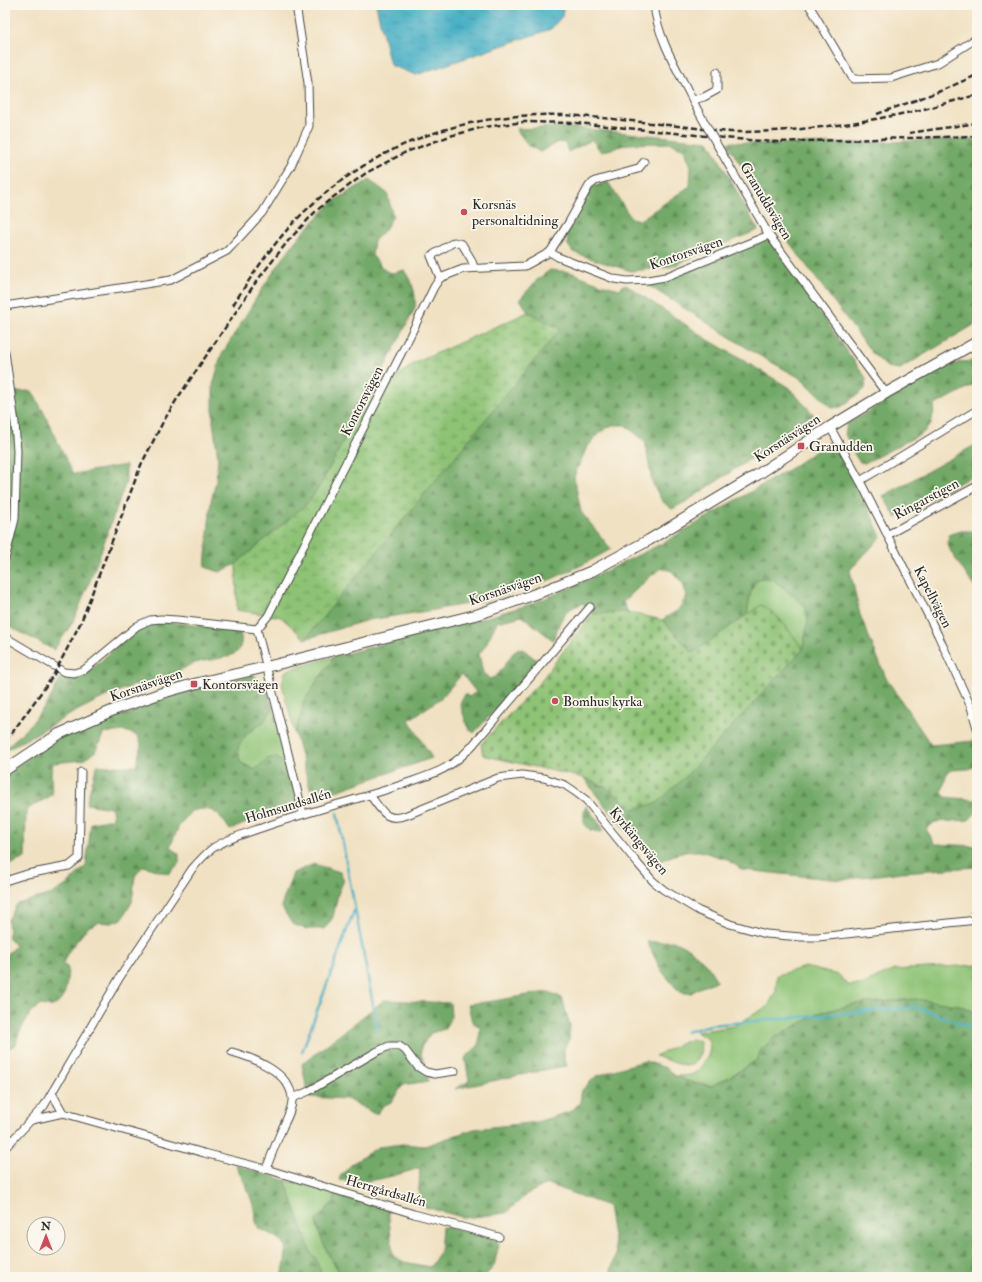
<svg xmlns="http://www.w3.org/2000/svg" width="982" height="1282" font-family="'IM FELL Double Pica',serif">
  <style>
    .green { fill: #8ec376; stroke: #5c7750 }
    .forest { fill: url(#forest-firs); stroke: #4e6a49 }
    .wetland { fill: url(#wetland-marsh); stroke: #5c7750 }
    .cemetery { fill: url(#cemetery-stones); stroke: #5c7750 }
    .water { fill: url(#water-ripples); stroke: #386d78 }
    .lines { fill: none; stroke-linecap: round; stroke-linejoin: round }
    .stream { stroke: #46afc5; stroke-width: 2.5 }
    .street-casing { stroke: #494642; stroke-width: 9 }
    .secondary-casing { stroke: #494642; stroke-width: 12 }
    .street { stroke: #fff; stroke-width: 7 }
    .secondary { stroke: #fff; stroke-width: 10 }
    .rail { stroke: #2b2b2b; stroke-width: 2.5; stroke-dasharray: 6 3; stroke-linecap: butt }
    .street-bridge-casing { stroke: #494642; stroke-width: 9; stroke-linecap: butt }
    .street-bridge { stroke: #fff; stroke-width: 7 }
    .poi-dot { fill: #d1495b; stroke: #fbf7ec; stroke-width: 1.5 }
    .labels { text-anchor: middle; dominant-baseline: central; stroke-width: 3.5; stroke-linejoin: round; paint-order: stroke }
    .street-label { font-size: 14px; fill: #2b2b2b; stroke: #fbf7ec }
    .poi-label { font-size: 14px; fill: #2b2b2b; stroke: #fbf7ec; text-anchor: start }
  </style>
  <defs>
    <pattern id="forest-firs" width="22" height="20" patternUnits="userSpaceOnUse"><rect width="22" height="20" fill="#72a967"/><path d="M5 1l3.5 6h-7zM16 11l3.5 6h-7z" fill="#5e8a55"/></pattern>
    <pattern id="wetland-marsh" width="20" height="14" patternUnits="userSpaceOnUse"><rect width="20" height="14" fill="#8ec376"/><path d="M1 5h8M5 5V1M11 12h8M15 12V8" fill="none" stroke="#749f61"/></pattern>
    <pattern id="cemetery-stones" width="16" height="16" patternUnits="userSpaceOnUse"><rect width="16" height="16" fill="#8ec376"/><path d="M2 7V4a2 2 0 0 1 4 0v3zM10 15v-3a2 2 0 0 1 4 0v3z" fill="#749f61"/></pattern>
    <pattern id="water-ripples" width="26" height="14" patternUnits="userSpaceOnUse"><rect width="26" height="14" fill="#46afc5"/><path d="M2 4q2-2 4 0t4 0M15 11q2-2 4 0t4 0" fill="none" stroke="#3b8fa0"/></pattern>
  </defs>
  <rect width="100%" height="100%" fill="#fbf7ec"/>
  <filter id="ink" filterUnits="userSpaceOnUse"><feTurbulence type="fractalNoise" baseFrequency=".025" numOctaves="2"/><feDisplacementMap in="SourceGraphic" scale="8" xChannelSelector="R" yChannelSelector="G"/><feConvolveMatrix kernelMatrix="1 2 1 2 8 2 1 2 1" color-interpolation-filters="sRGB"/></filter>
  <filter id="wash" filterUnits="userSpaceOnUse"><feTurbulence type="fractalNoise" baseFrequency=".012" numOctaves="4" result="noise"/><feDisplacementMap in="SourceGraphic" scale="16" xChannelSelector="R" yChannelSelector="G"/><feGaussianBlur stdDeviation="0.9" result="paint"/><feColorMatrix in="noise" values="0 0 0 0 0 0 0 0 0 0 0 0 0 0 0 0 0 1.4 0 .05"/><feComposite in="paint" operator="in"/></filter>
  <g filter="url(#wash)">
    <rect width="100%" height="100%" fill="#f0e1c2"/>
    <g class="green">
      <path d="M761,578L773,579L804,605L808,619L803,649L779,618L761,605L747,615C749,601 749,585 761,578Z"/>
      <polygon points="333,657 331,663 318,679 295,734 282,684 285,672 287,670"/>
      <polygon points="273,708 288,766 266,759 255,770 240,763 237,747 247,733 263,723"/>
      <polygon points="977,965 977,1013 959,1005 819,1013 774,1038 761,1050 757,1060 726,1079 711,1086 693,1083 675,1076 691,1075 698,1071 708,1056 710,1048 708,1039 696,1032 734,1026 768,1006 776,991 777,975 805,967 838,975 848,985 861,985 894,970"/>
      <path d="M694,1040H699C703,1052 700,1055 692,1065L685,1066L655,1056L686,1041Z"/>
      <path d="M285,1180L336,1193L334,1201L316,1221C321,1241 330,1261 344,1277H321L315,1257L311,1253Z"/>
    </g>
    <g class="forest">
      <polygon points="566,127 709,141 758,230 670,267 631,271 598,261 573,252 568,245 567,232 592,187 608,182 631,218 640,220 690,186 691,166 684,149 670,143 628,144 601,152 592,140 568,152 565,143 558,142 540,152 528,145 516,129"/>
      <polygon points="977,139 977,323 900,369 887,367 872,353 783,234 727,143 733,142 762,144 852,143"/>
      <path d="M369,180L387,193L393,216L384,231L374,241L372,255C383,269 386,277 404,270C413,285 416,290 415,308L371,394L365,399L324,479L309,502L236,564L220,572L205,567L211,501L216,481L218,458L213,422V385L221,356L263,287L296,240L332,202Z"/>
      <polygon points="769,239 866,378 865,389 841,407 832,408 802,379 755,353 646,284 673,277"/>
      <polygon points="550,270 570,272 601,284 619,289 625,284 707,339 788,387 815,416 687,501 672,509 662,501 652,482 645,441 625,425 612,425 599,433 586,449 574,477 581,512 611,549 582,565 552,579 483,601 434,610 368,620 305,639 559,329 528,312 520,299 537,280"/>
      <polygon points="974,361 973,369 977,383 935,405 931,424 923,433 865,463 860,462 856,457 845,434 847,424 940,370 960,362"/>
      <polygon points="5,390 6,392 32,391 43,411 73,474 126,465 126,482 92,576 73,622 54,650 5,624"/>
      <path d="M832,440L857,483L881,537L850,570L860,615L886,678L931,745L974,741L977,749V765L969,769L951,770L947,773L942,792L945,797L976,800V813L969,820L935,822L926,829L935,844L977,846V867L901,872L840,880L743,870L726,859L700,851H684L655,863C630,836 605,808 584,778L606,787L618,796L657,803L684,778L803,649L808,619L804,605L773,579L761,578L754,582L750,596L747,615L693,653L662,620L678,610L687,596L683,584L672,571L662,568L653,574L623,602L628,612L592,614L583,603L568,610L561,620L553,640L522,616L497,622L485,646L479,654L483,673L490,679C503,675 507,657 518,648L524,650L539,662L474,733L468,728L460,704L462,699L465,694L469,697L476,692L462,674L441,698L409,720L432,758L313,799L295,734L304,702L318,679L331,663L333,657L487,617L531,604L573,587L665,542L791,468Z"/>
      <polygon points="977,444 977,473 896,518 883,496"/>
      <polygon points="961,531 974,531 977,535 977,591 951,552 947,542 950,534"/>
      <path d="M164,622L239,630C243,638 242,650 234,654C225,659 205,660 195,663C186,666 179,672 170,675C155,681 139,683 124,689C82,705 44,730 5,751V749L31,724L50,699L62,674L72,678H80L89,672L132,632L145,625Z"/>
      <path d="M254,675L266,687L273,708L263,723L247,733L238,747L240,762L255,770L266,759L276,757L288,766L298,804L294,809L276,813L253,820L230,830C218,812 213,806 191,811L179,826L170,847L179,854V863L169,874L143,866L135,876L132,902L122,919L111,923L99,922L88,927L68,952L63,963L68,968C67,981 67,1002 52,1006C49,1007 43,1005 39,1005L30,1014L19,1033L16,1044L8,1049H5V956L15,946L9,938L8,920L17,904L52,894L65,886L86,866L91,823L113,819L112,808L86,804L97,765L109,766H136L141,745L138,736L125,731L104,733L95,752L83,760L53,763L51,772L52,795C43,801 34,804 26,811L25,858L5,867V774L61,735L90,729L111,717L132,713L158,699L184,693L204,685Z"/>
      <polygon points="586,806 603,828 602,832 590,830 584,823 584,813"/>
      <polygon points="314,864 340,872 344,880 338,894 333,917 325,929 306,929 292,924 281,906 293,873"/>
      <polygon points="673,941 690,949 707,965 717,981 699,988 691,993 682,993 676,988 661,970 647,942"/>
      <path d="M549,992L562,998L570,1026L569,1039L564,1049V1057L567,1066L553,1068L455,1089L469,1081L465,1058L479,1045L480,1027L472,1022L468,1004C495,1002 522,995 549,992Z"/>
      <path d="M916,999L959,1005L977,1013V1277H609L616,1254L608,1206L547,1184L527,1194L506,1213L465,1218L418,1205L420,1168C392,1176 368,1185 339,1180L341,1175L353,1163L378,1147L402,1144L425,1146L474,1129L537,1122L572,1111L580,1102L582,1090L595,1077L617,1069L645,1061L666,1068L675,1076L693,1083L711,1086L726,1079L757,1060L761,1050L774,1038L819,1013L854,1004Z"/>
      <polygon points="384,1000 450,1003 451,1017 445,1029 431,1033 421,1047 421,1054 426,1067 428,1081 403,1085 391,1102 383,1106 378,1113 373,1113 347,1099 308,1097 302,1064"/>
      <path d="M235,1164L244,1168L285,1180L311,1253C317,1260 321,1268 321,1277H282C288,1246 291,1242 259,1229C255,1221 255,1214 253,1205C249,1191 242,1177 235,1164Z"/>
      <path d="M336,1193L388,1209L393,1256L404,1262L430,1267L440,1252L442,1227L453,1228L494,1238L499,1244L494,1266L484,1277H344C330,1261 321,1241 316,1221L334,1201Z"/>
    </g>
    <polygon class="wetland" points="528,312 560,329 305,639 281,617 237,610 236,564 309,502 324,479 365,399 415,363"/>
    <path class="cemetery" d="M761,605C779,614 791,633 803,649L684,778L657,803L632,809L618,796L606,787L584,778L486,756L483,755L481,744L539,683L592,614L628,612L662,620L693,653Z"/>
    <polygon class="water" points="376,5 563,5 563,15 551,29 416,75 390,65"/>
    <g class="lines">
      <g class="stream">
        <polyline points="337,813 378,1031"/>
        <polyline points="686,1032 711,1025 915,1007 977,1029"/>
        <polyline points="302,1052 355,908"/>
      </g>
    </g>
  </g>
  <g filter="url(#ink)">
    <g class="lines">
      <g class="street-casing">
        <g id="street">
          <path d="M654,5C658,41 681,75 696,107"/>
          <polyline points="809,5 853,79 891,78 938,63 974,40"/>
          <polyline points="693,100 704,97 717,90 717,72"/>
          <polyline points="716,143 769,235 886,393"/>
          <polyline points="550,252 558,257 614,279 627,281 648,280 665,277 769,235"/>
          <polyline points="550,252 569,222 589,186 595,181 638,169 644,162"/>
          <polyline points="440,278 431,256 454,242 462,244 471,259 474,267"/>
          <polyline points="5,306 171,280 227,251 262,213 291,166 309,126 308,83 296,5"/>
          <polyline points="5,352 15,423 17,451 15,519 5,559"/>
          <polyline points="830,427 860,481 938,635 971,707 977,728"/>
          <polyline points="860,481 977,410"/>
          <polyline points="887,535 977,486"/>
          <polyline points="5,637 64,672 74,673 84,670 137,626 150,620 161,619 177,620 257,629"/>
          <path d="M370,795C382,811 386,823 407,815L498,778L522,775L544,778L565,785L574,791L586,800L638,864L653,881L664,890L699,911L730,924L766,934L801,937H818L977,920"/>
          <polyline points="303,813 257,629 268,616 408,340 434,287 440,278 463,269 525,266 550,252"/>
          <polyline points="5,881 27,874 69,866 79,858 81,772"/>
          <path d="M232,1052C253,1058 290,1072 292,1098C293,1108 286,1120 282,1129C276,1143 271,1156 266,1169"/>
          <polyline points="293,1098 309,1091 376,1052 389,1046 399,1046 405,1050 418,1067 426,1072 435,1074 455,1071"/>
          <polyline points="63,1113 204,1153 266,1169 414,1214 499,1237"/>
          <polyline points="32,1120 63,1113 52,1093"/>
          <path d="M5,1148L44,1106L120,977L192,869C198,862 205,854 213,848C228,838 247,833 264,827C310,811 357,800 404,784C433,774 450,770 472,746L590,607"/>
        </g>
      </g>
      <g class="secondary-casing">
        <polyline id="secondary" points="5,770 59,734 116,709 162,693 194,684 266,667 479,614 541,592 592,571 649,540 757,475 830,427 886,393 977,342"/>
      </g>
      <use href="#street" class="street"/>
      <use href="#secondary" class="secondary"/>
      <g class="rail">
        <polyline points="877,114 938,92 977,75"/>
        <polyline points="909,133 977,123"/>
        <path d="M233,305C252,275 272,245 297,219C368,147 460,112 561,115C604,117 646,123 688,127C705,129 721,132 737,132C791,132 849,125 901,114C927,109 952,101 977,95"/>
        <polyline points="5,740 12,733 53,676 81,622 141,465 163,422 177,399 256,282 288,241 316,211 332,198 366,173 406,152 450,136 484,127 524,122 577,123 735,139 775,142 977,136"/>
      </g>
      <g class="street-bridge-casing">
        <polyline id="street-bridge" points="696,107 716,143"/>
      </g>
      <use href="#street-bridge" class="street-bridge"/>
    </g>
  </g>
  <g class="poi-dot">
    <circle cx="464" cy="212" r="4"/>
    <rect x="797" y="442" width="8" height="8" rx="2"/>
    <rect x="190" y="680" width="8" height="8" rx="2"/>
    <circle cx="555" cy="701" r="4"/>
  </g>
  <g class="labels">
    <g class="street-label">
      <text transform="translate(766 201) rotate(59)">Granuddsvägen</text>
      <text transform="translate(686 253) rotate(-19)">Kontorsvägen</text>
      <text transform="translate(362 401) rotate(-63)">Kontorsvägen</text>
      <text transform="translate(787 438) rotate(-33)">Korsnäsvägen</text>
      <text transform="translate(926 499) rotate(-28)">Ringarstigen</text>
      <text transform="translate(505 589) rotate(-19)">Korsnäsvägen</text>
      <text transform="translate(933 597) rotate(63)">Kapellvägen</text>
      <text transform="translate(146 685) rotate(-19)">Korsnäsvägen</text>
      <text transform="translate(288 806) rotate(-17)">Holmsundsallén</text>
      <text transform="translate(639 841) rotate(50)">Kyrkängsvägen</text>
      <text transform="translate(386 1191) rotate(16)">Herrgårdsallén</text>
    </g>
    <g class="poi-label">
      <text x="472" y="204">Korsnäs<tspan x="472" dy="16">personaltidning</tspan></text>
      <text x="809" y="446">Granudden</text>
      <text x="202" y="684">Kontorsvägen</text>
      <text x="563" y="701">Bomhus kyrka</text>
    </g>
  </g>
  <rect width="982" height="1282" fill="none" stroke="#fbf7ec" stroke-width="20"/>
  <g transform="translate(46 1236)"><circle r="19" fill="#fbf7ec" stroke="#a8a59f"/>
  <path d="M0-3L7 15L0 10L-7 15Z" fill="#d1495b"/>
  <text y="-6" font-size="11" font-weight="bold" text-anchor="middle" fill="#2b2b2b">N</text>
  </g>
</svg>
